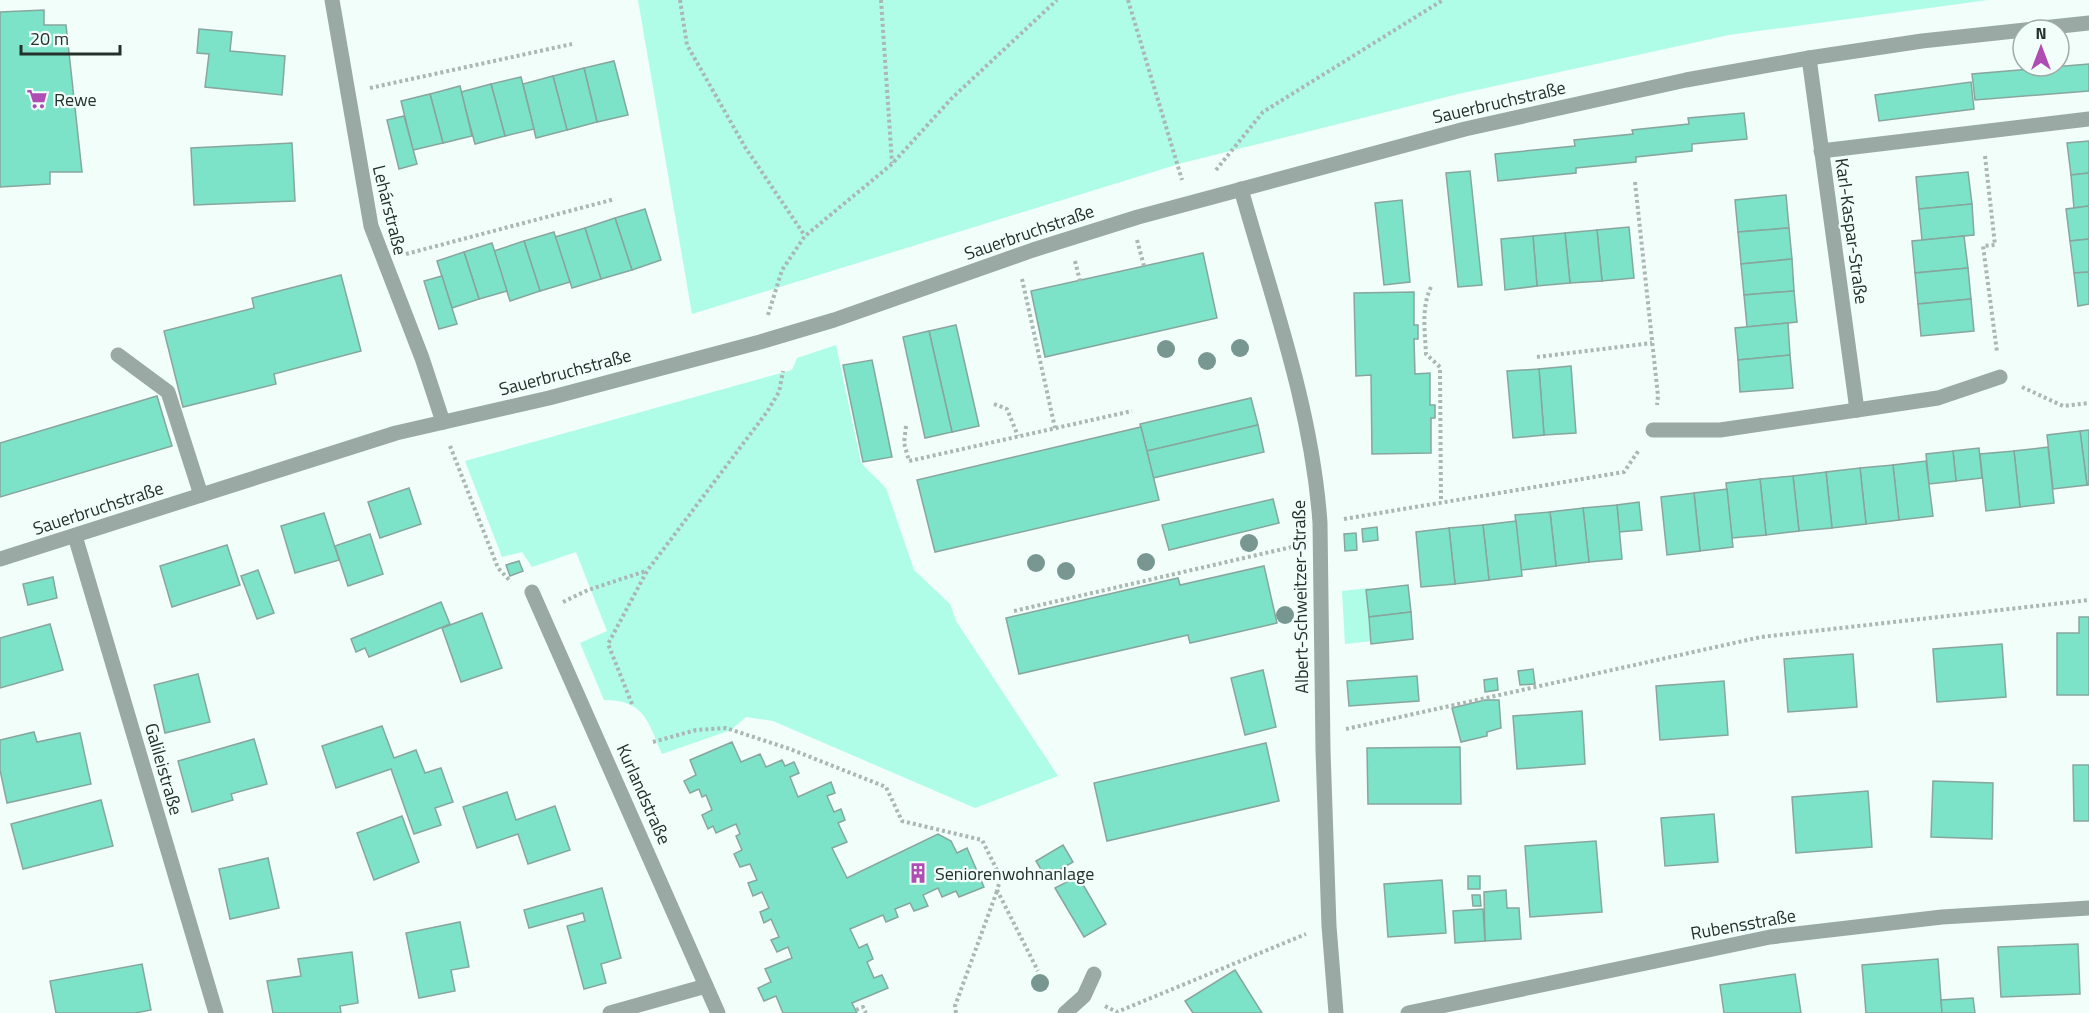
<svg xmlns="http://www.w3.org/2000/svg" width="2089" height="1013" font-family="'Titillium Web',sans-serif">
  <style>
    .green { fill: #affde7 }
    .building { fill: #7ce3c8; stroke: #87a69d; stroke-width: 1.5 }
    .lines { fill: none; stroke-linecap: round; stroke-linejoin: round }
    .path { stroke: #abb7b3; stroke-width: 4; stroke-dasharray: 3 3; stroke-linecap: butt }
    .service { stroke: #9ba9a4; stroke-width: 15 }
    .minor { stroke: #9ba9a4; stroke-width: 15 }
    .tertiary { stroke: #9ba9a4; stroke-width: 15 }
    .tree { fill: #789790 }
    .labels { text-anchor: middle; dominant-baseline: central; stroke-width: 4.5; stroke-linejoin: round; paint-order: stroke }
    .poi-label { font-size: 18px; fill: #24302c; stroke: #f1fefa; text-anchor: start }
    .street-label { font-size: 18px; fill: #24302c; stroke: #f1fefa }
  </style>
  <rect width="100%" height="100%" fill="#f1fefa"/>
  <g class="green">
    <polygon points="638,0 1988,0 1729,35 1458,94 1182,163 692,314"/>
    <path d="M836,345L861,463L886,488L914,570L950,604L956,621L1058,776L975,808L773,721L746,717L731,730L662,754C648,722 645,700 604,700L580,643L607,631L576,552L532,567L522,552L502,557L465,461L792,370L797,358Z"/>
    <polygon points="1369,588 1373,641 1345,644 1342,591"/>
  </g>
  <g class="building">
    <polygon points="44,10 44,25 66,25 82,172 50,172 50,184 0,187 0,12"/>
    <polygon points="199,29 232,32 230,51 285,56 282,95 205,87 209,54 197,53"/>
    <polygon points="614,61 628,115 597,122 584,68"/>
    <polygon points="2089,64 2089,91 1975,100 1972,74"/>
    <polygon points="584,68 597,122 567,130 553,76"/>
    <polygon points="553,76 567,130 536,138 523,84"/>
    <polygon points="521,77 534,129 505,136 491,84"/>
    <polygon points="1971,82 1974,109 1879,121 1875,95"/>
    <polygon points="491,84 505,136 475,144 461,92"/>
    <polygon points="460,86 472,136 443,143 430,94"/>
    <polygon points="430,94 443,143 413,150 401,101"/>
    <polygon points="1744,113 1747,139 1692,144 1692,151 1636,157 1636,162 1576,168 1576,173 1498,181 1495,154 1575,146 1574,140 1633,134 1632,130 1689,124 1688,118"/>
    <polygon points="404,116 417,164 399,169 387,120"/>
    <polygon points="2089,141 2089,173 2071,175 2067,143"/>
    <polygon points="292,143 295,201 194,205 191,148"/>
    <polygon points="1470,171 1482,285 1458,287 1446,173"/>
    <polygon points="1968,172 1972,204 1919,209 1916,177"/>
    <polygon points="2089,173 2089,206 2074,208 2071,175"/>
    <polygon points="1786,195 1789,228 1738,232 1735,200"/>
    <polygon points="1402,200 1410,282 1384,285 1375,203"/>
    <polygon points="1972,204 1974,235 1922,240 1919,209"/>
    <polygon points="2089,206 2089,239 2070,241 2066,209"/>
    <polygon points="645,209 661,260 632,270 615,218"/>
    <polygon points="615,218 632,270 601,279 585,228"/>
    <polygon points="1629,227 1634,278 1602,281 1597,230"/>
    <polygon points="585,228 601,279 572,288 555,237"/>
    <polygon points="1789,228 1792,259 1741,264 1738,232"/>
    <polygon points="1597,230 1602,281 1570,283 1565,233"/>
    <polygon points="554,232 570,282 540,291 524,241"/>
    <polygon points="1565,233 1570,283 1537,286 1533,236"/>
    <polygon points="1533,236 1537,286 1505,290 1501,239"/>
    <polygon points="1964,236 1968,268 1915,273 1912,241"/>
    <polygon points="2089,239 2089,272 2074,273 2070,241"/>
    <polygon points="524,241 540,291 510,301 494,251"/>
    <polygon points="492,243 507,291 479,299 464,252"/>
    <polygon points="464,252 479,299 452,308 437,261"/>
    <polygon points="1203,253 1217,318 1045,357 1031,291"/>
    <polygon points="1792,259 1794,291 1744,295 1741,264"/>
    <polygon points="1968,268 1971,299 1918,304 1915,273"/>
    <polygon points="2089,272 2089,304 2078,306 2074,273"/>
    <polygon points="341,275 361,351 274,374 276,384 183,407 164,331 254,308 252,298"/>
    <polygon points="442,276 457,324 439,329 424,281"/>
    <polygon points="1794,291 1797,322 1747,327 1744,295"/>
    <polygon points="1414,292 1414,325 1418,325 1418,339 1414,339 1415,374 1430,373 1430,405 1435,405 1435,418 1431,418 1431,453 1372,454 1371,375 1356,376 1354,293"/>
    <polygon points="1971,299 1974,331 1921,336 1918,304"/>
    <polygon points="1788,323 1790,355 1738,360 1735,328"/>
    <polygon points="956,325 979,426 952,432 929,331"/>
    <polygon points="929,331 952,432 925,438 903,337"/>
    <polygon points="1790,355 1793,388 1740,392 1738,360"/>
    <polygon points="872,360 892,457 863,462 843,365"/>
    <polygon points="1571,366 1576,433 1544,435 1539,369"/>
    <polygon points="1539,369 1544,435 1513,438 1507,371"/>
    <polygon points="157,396 172,446 0,497 0,443"/>
    <polygon points="1251,398 1258,425 1147,451 1140,424"/>
    <polygon points="1258,425 1264,452 1153,478 1147,451"/>
    <polygon points="1141,427 1159,500 935,552 917,480"/>
    <polygon points="2089,430 2089,485 2087,485 2080,431"/>
    <polygon points="2080,431 2087,485 2053,489 2047,435"/>
    <polygon points="2048,447 2054,503 2020,507 2014,451"/>
    <polygon points="1979,448 1982,478 1956,481 1953,451"/>
    <polygon points="1953,451 1956,481 1929,484 1926,454"/>
    <polygon points="2014,451 2020,507 1986,511 1980,454"/>
    <polygon points="1926,461 1933,516 1899,520 1893,465"/>
    <polygon points="1893,465 1899,520 1866,524 1860,468"/>
    <polygon points="1860,468 1866,524 1832,528 1826,472"/>
    <polygon points="1826,472 1832,528 1799,531 1793,476"/>
    <polygon points="1793,476 1799,531 1766,535 1760,479"/>
    <polygon points="1760,479 1766,535 1732,538 1726,483"/>
    <polygon points="409,488 421,524 380,538 368,502"/>
    <polygon points="1727,489 1733,547 1700,551 1694,493"/>
    <polygon points="1694,493 1700,551 1667,555 1661,497"/>
    <polygon points="1273,499 1279,523 1169,550 1162,525"/>
    <polygon points="1639,502 1642,530 1619,532 1617,505"/>
    <polygon points="1617,505 1622,559 1589,562 1583,508"/>
    <polygon points="1583,508 1589,562 1556,566 1550,512"/>
    <polygon points="1550,512 1556,566 1521,570 1515,515"/>
    <polygon points="324,513 339,560 295,573 281,526"/>
    <polygon points="1516,521 1522,576 1489,580 1483,525"/>
    <polygon points="1483,525 1489,580 1455,584 1449,528"/>
    <polygon points="1377,527 1378,540 1363,542 1362,529"/>
    <polygon points="1449,528 1455,584 1421,587 1416,532"/>
    <polygon points="1356,533 1357,550 1345,551 1344,534"/>
    <polygon points="370,534 383,574 348,586 335,546"/>
    <polygon points="227,545 240,585 172,607 160,566"/>
    <polygon points="519,561 523,571 510,576 506,565"/>
    <polygon points="1264,566 1277,623 1190,643 1188,635 1019,674 1006,618 1178,578 1180,585"/>
    <polygon points="258,570 274,613 257,619 241,576"/>
    <polygon points="53,577 57,598 28,605 23,584"/>
    <polygon points="1408,585 1411,612 1369,617 1366,590"/>
    <polygon points="441,602 450,624 369,657 365,648 356,652 351,639"/>
    <polygon points="1411,612 1413,639 1371,644 1369,617"/>
    <polygon points="482,613 502,668 461,682 442,628"/>
    <polygon points="2079,617 2089,617 2089,695 2057,695 2057,633 2079,633"/>
    <polygon points="50,624 63,670 0,688 0,638"/>
    <polygon points="2002,644 2006,697 1937,702 1933,649"/>
    <polygon points="1853,654 1857,707 1788,712 1784,659"/>
    <polygon points="1533,669 1535,684 1520,685 1518,671"/>
    <polygon points="1263,670 1276,727 1245,735 1231,678"/>
    <polygon points="198,674 210,722 165,733 154,685"/>
    <polygon points="1417,676 1419,701 1349,706 1347,681"/>
    <polygon points="1497,678 1498,690 1485,692 1484,680"/>
    <polygon points="1724,681 1728,735 1660,740 1656,686"/>
    <polygon points="1485,700 1499,700 1501,728 1487,732 1487,736 1461,742 1452,708"/>
    <polygon points="1582,711 1585,764 1517,769 1513,716"/>
    <polygon points="382,726 394,758 416,750 425,773 441,768 453,802 435,808 441,825 414,834 391,769 336,788 322,746"/>
    <polygon points="34,732 37,742 80,733 91,784 7,803 0,770 0,740"/>
    <polygon points="254,739 267,784 231,794 233,800 192,812 178,761"/>
    <polygon points="732,742 741,762 760,754 766,767 782,760 785,766 794,762 799,773 790,777 798,797 831,782 835,793 827,796 834,812 841,809 845,820 838,823 847,842 832,848 847,878 938,834 951,841 957,853 967,848 984,887 959,897 956,891 942,897 938,888 923,895 928,906 914,911 910,903 895,909 898,917 886,922 883,915 850,929 859,948 867,944 873,959 867,962 874,978 882,975 888,988 852,1003 857,1013 783,1013 776,996 764,1001 758,988 771,982 765,969 792,958 788,947 777,952 771,940 779,937 771,919 764,923 760,912 769,908 762,892 753,896 748,883 757,880 750,864 740,867 734,854 742,850 736,836 740,834 736,824 716,833 713,826 708,829 702,815 712,810 706,795 702,797 699,789 690,793 684,781 696,775 690,760"/>
    <polygon points="1266,743 1279,801 1107,841 1094,783"/>
    <polygon points="1460,747 1461,804 1368,804 1367,748"/>
    <polygon points="2073,765 2089,765 2089,821 2074,821"/>
    <polygon points="1933,781 1993,783 1992,839 1931,837"/>
    <polygon points="1868,791 1872,847 1796,853 1792,797"/>
    <polygon points="507,792 516,820 555,806 570,850 528,864 518,834 477,848 463,807"/>
    <polygon points="101,800 113,846 23,869 11,824"/>
    <polygon points="1714,814 1718,862 1665,866 1661,818"/>
    <polygon points="402,816 419,862 374,880 357,833"/>
    <polygon points="1596,841 1602,912 1530,917 1525,846"/>
    <polygon points="1063,845 1073,862 1046,878 1036,861"/>
    <polygon points="268,858 279,908 230,919 219,869"/>
    <polygon points="1078,876 1106,924 1084,937 1055,888"/>
    <rect x="1468" y="876" width="12" height="13"/>
    <polygon points="1442,880 1446,933 1388,937 1384,884"/>
    <polygon points="602,888 621,958 601,964 606,983 584,989 567,926 585,921 583,913 529,928 524,910"/>
    <polygon points="1506,890 1507,908 1519,908 1521,939 1485,941 1484,892"/>
    <polygon points="1472,895 1480,895 1481,906 1473,906"/>
    <polygon points="1483,909 1485,941 1455,943 1453,911"/>
    <polygon points="460,922 469,967 451,970 455,991 419,998 406,933"/>
    <polygon points="2078,944 2080,994 2001,997 1998,947"/>
    <polygon points="352,952 358,1003 340,1006 341,1013 273,1013 267,981 301,976 298,959"/>
    <polygon points="1938,959 1942,1013 1866,1013 1862,965"/>
    <polygon points="142,964 151,1010 135,1013 56,1013 50,981"/>
    <polygon points="1235,970 1262,1013 1193,1013 1185,1001"/>
    <polygon points="1795,974 1801,1013 1724,1013 1720,985"/>
    <polygon points="1973,998 1975,1013 1942,1013 1941,1000"/>
  </g>
  <g class="lines">
    <g class="path">
      <polyline points="680,0 687,45 745,147 805,236"/>
      <polyline points="881,0 892,163"/>
      <polyline points="1128,0 1182,180"/>
      <polyline points="370,88 572,44"/>
      <polyline points="1985,156 1995,245 1983,246 1997,352"/>
      <polyline points="1216,170 1263,112 1443,0"/>
      <polyline points="1635,182 1658,396 1657,405"/>
      <polyline points="1137,240 1144,266"/>
      <polyline points="406,254 615,199"/>
      <polyline points="1075,261 1080,281"/>
      <polyline points="1022,279 1055,428"/>
      <path d="M1431,287C1421,308 1425,331 1426,354L1440,367L1441,502"/>
      <polyline points="768,315 782,270 805,236 892,164 952,98 1057,0"/>
      <polyline points="1537,357 1652,343"/>
      <polyline points="2022,387 2063,406 2089,403"/>
      <polyline points="994,404 1007,409 1018,436"/>
      <polyline points="906,426 904,443 909,461 1132,411"/>
      <polyline points="450,446 498,568 511,582"/>
      <polyline points="1344,519 1624,472 1639,450"/>
      <polyline points="563,602 588,590 646,571"/>
      <polyline points="1014,611 1296,546"/>
      <polyline points="632,704 608,644 647,571 767,412 779,392 783,371"/>
      <polyline points="1346,729 1761,637 2089,600"/>
      <polyline points="653,742 696,730 726,728 790,749 886,787 902,821 982,840 1001,878 997,890 1038,971"/>
      <polyline points="1105,1006 1117,1012 1306,934"/>
      <polyline points="856,1010 863,1007 866,1013"/>
      <polyline points="956,1013 955,1006 997,891"/>
    </g>
    <g class="service">
      <polyline points="1821,151 2089,119"/>
      <polyline points="118,355 168,392 201,495"/>
      <polyline points="610,1013 706,986"/>
    </g>
    <g class="minor">
      <polyline points="332,0 371,226 422,358 443,422"/>
      <polyline points="1809,58 1857,410"/>
      <path d="M1241,189C1272,299 1312,408 1320,523L1323,750L1329,926L1336,1013"/>
      <polyline points="1653,430 1720,430 1857,410 1938,398 2000,377"/>
      <polyline points="75,536 216,1013"/>
      <polyline points="532,592 718,1013"/>
      <polyline points="1065,1013 1084,996 1094,974"/>
      <polyline points="1408,1013 1770,937 1942,917 2089,908"/>
    </g>
    <polyline class="tertiary" points="0,559 396,433 549,398 760,342 834,320 1033,250 1138,217 1465,129 1686,80 1809,58 1922,41 2089,23"/>
  </g>
  <g class="tree">
    <circle cx="1240" cy="348" r="9"/>
    <circle cx="1166" cy="349" r="9"/>
    <circle cx="1207" cy="361" r="9"/>
    <circle cx="1249" cy="543" r="9"/>
    <circle cx="1146" cy="562" r="9"/>
    <circle cx="1036" cy="563" r="9"/>
    <circle cx="1066" cy="571" r="9"/>
    <circle cx="1285" cy="615" r="9"/>
    <circle cx="1040" cy="983" r="9"/>
  </g>
  <defs>
    <g id="supermarket-bare" transform="scale(1.62)"><path d="M-6-5.5h2.5l.6 2H6L4.5 2H-2.5L-4.4-4H-6ZM-1.5 3.2a1.3 1.3 0 1 0 .1 0ZM3 3.2a1.3 1.3 0 1 0 .1 0Z" fill="#af4db5" stroke="#f1fefa" stroke-width="2.5" paint-order="stroke"/></g>
    <g id="building-bare" transform="scale(1.62)"><path d="M-4-6H4V6H1V3H-1V6H-4ZM-2.5-4.3h1.7v1.8h-1.7ZM.8-4.3h1.7v1.8H.8ZM-2.5-1h1.7V.8h-1.7ZM.8-1h1.7V.8H.8Z" fill="#af4db5" stroke="#f1fefa" stroke-width="2.5" paint-order="stroke"/></g>
  </defs>
  <g fill-rule="evenodd">
    <use href="#supermarket-bare" x="37" y="99"/>
    <use href="#building-bare" x="918" y="873"/>
  </g>
  <g class="labels">
    <g class="poi-label">
      <text x="54" y="99">Rewe</text>
      <text x="935" y="873">Seniorenwohnanlage</text>
    </g>
    <g class="street-label">
      <text transform="translate(1499 102) rotate(-13)">Sauerbruchstraße</text>
      <text transform="translate(390 210) rotate(76)">Lehárstraße</text>
      <text transform="translate(1852 231) rotate(82)">Karl-Kaspar-Straße</text>
      <text transform="translate(1029 232) rotate(-19)">Sauerbruchstraße</text>
      <text transform="translate(565 372) rotate(-15)">Sauerbruchstraße</text>
      <text transform="translate(98 508) rotate(-18)">Sauerbruchstraße</text>
      <text transform="translate(1300 597) rotate(-91)">Albert-Schweitzer-Straße</text>
      <text transform="translate(164 769) rotate(74)">Galileistraße</text>
      <text transform="translate(644 794) rotate(66)">Kurlandstraße</text>
      <text transform="translate(1743 924) rotate(-10)">Rubensstraße</text>
    </g>
  </g>
  <g transform="translate(2041 48)"><circle r="28" fill="#f1fefa" stroke="#9faca8" stroke-width="1.5"/>
  <path d="M0-4.5L10 22L0 15L-10 22Z" fill="#af4db5"/>
  <text y="-9" font-size="16" font-weight="bold" text-anchor="middle" fill="#24302c">N</text>
  </g>
  <path d="M21 45v9h99v-9" fill="none" stroke="#24302c" stroke-width="3"/>
  <text x="30" y="45" font-size="18" fill="#24302c" stroke="#f1fefa" stroke-width="4.5" paint-order="stroke">20 m</text>
</svg>
